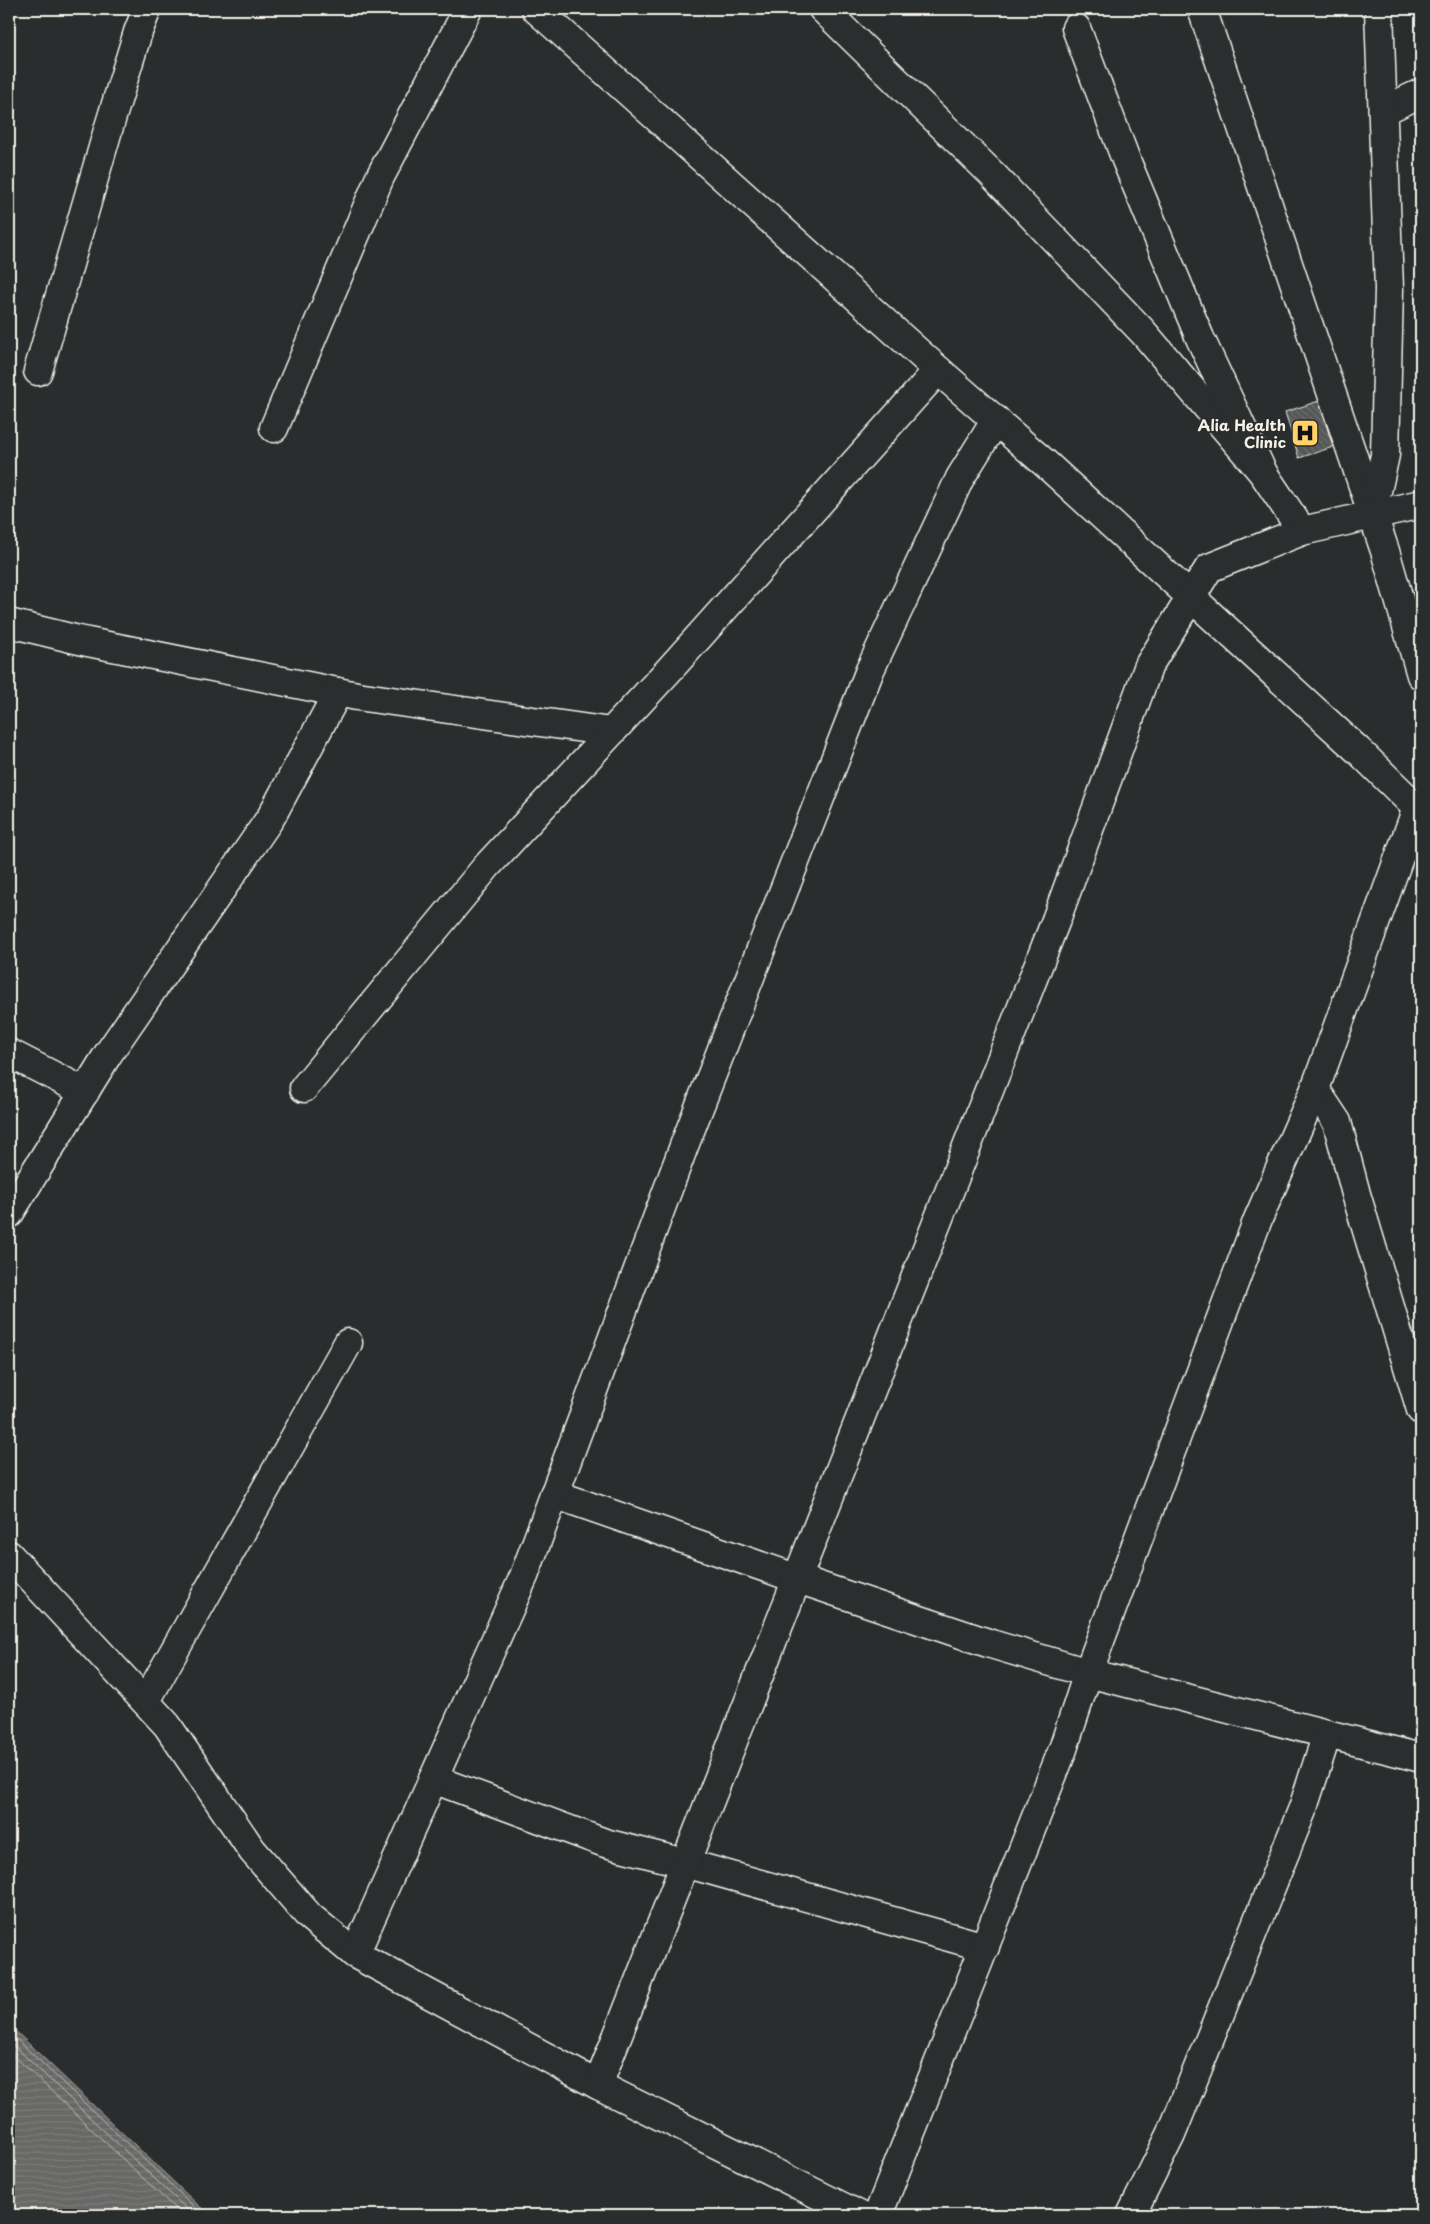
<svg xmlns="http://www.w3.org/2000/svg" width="1430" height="2224" font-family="'Playpen Sans',sans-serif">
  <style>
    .water { fill: url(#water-rules); stroke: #9f9f9a }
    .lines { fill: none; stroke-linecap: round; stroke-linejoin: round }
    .shore { stroke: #bcbab4; stroke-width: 1 }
    .building { fill: url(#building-back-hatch); stroke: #f4f1e8 }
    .minor-casing { stroke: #f4f1e8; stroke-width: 31 }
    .minor { stroke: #2a2d2e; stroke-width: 28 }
    .labels { text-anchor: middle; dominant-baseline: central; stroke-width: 4; stroke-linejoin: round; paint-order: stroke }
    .poi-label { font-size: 15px; font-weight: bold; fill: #f4f1e8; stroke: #2a2d2e; text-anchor: end }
  </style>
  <defs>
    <pattern id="water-rules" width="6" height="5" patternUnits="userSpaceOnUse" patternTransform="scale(1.25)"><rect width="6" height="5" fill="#676866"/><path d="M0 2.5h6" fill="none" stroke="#7d7e7c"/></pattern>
    <pattern id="building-back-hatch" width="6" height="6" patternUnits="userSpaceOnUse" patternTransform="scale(1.25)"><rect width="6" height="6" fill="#555756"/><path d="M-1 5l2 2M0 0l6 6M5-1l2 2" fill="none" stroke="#6e706e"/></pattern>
  </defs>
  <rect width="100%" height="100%" fill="#2a2d2e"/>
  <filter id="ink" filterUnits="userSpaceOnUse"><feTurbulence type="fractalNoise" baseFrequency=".02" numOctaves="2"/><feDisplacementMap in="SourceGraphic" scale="10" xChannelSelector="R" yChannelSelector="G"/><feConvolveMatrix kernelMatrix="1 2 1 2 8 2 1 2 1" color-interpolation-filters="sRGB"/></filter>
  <g filter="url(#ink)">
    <polygon class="water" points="9,2025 199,2206 211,2215 9,2215"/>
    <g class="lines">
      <g class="shore">
        <polyline points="9,2032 203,2215"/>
        <polyline points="9,2041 193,2215"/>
        <polyline points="9,2051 182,2215"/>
      </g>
    </g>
    <polygon class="building" points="1319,401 1333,447 1299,458 1285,412"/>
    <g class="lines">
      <g class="minor-casing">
        <g id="minor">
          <polyline points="536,9 938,370 1047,465 1361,753 1421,812"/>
          <polyline points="823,9 992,174 1143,332 1263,473"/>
          <polyline points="1202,9 1385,551 1421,675"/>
          <polyline points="1076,28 1126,160 1200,338 1263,473 1302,531"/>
          <polyline points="1383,111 1421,93"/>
          <polyline points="38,371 108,130 138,32 147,9"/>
          <polyline points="274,428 380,177 468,9"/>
          <polyline points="1372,514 1385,455 1389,289 1379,9"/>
          <polyline points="9,623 83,641 357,696 611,732"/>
          <polyline points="9,1053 85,1092"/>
          <polyline points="304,1088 487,866 670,669 938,370"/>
          <polyline points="1315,1089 1337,1122 1356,1194 1421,1410"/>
          <polyline points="9,1214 108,1054 271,817 338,692"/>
          <polyline points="554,1494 798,1579 991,1644 1088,1673 1421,1758"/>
          <polyline points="9,1555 167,1725 252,1850 309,1916 355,1954 598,2085 859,2215"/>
          <polyline points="146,1701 348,1343"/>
          <polyline points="433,1779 605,1843 685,1863 985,1947"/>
          <polyline points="355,1954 524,1576 684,1146 870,670 960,478 996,420"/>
          <polyline points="598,2085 1056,920 1149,665 1209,568 1302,531 1421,504"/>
          <polyline points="878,2215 1063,1749 1088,1673 1258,1219 1315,1089 1417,808"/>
          <polyline points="1131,2215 1171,2135 1303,1808 1327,1734"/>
        </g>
      </g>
      <use href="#minor" class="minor"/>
    </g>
  </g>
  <defs>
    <g id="hospital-square" transform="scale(1.4375)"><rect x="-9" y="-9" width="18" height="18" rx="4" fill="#ffd166" stroke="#2a2d2e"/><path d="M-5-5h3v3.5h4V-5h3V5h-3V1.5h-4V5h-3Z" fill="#111"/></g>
  </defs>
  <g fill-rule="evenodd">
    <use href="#hospital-square" x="1305" y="433"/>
  </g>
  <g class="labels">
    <g class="poi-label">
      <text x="1286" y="424">Alia Health<tspan x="1286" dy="17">Clinic</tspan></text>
    </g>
  </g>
  <rect width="1430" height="2224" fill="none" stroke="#2a2d2e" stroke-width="30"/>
  <rect x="15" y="15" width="1400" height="2194" fill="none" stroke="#f4f1e8" stroke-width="2" filter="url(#ink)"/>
</svg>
